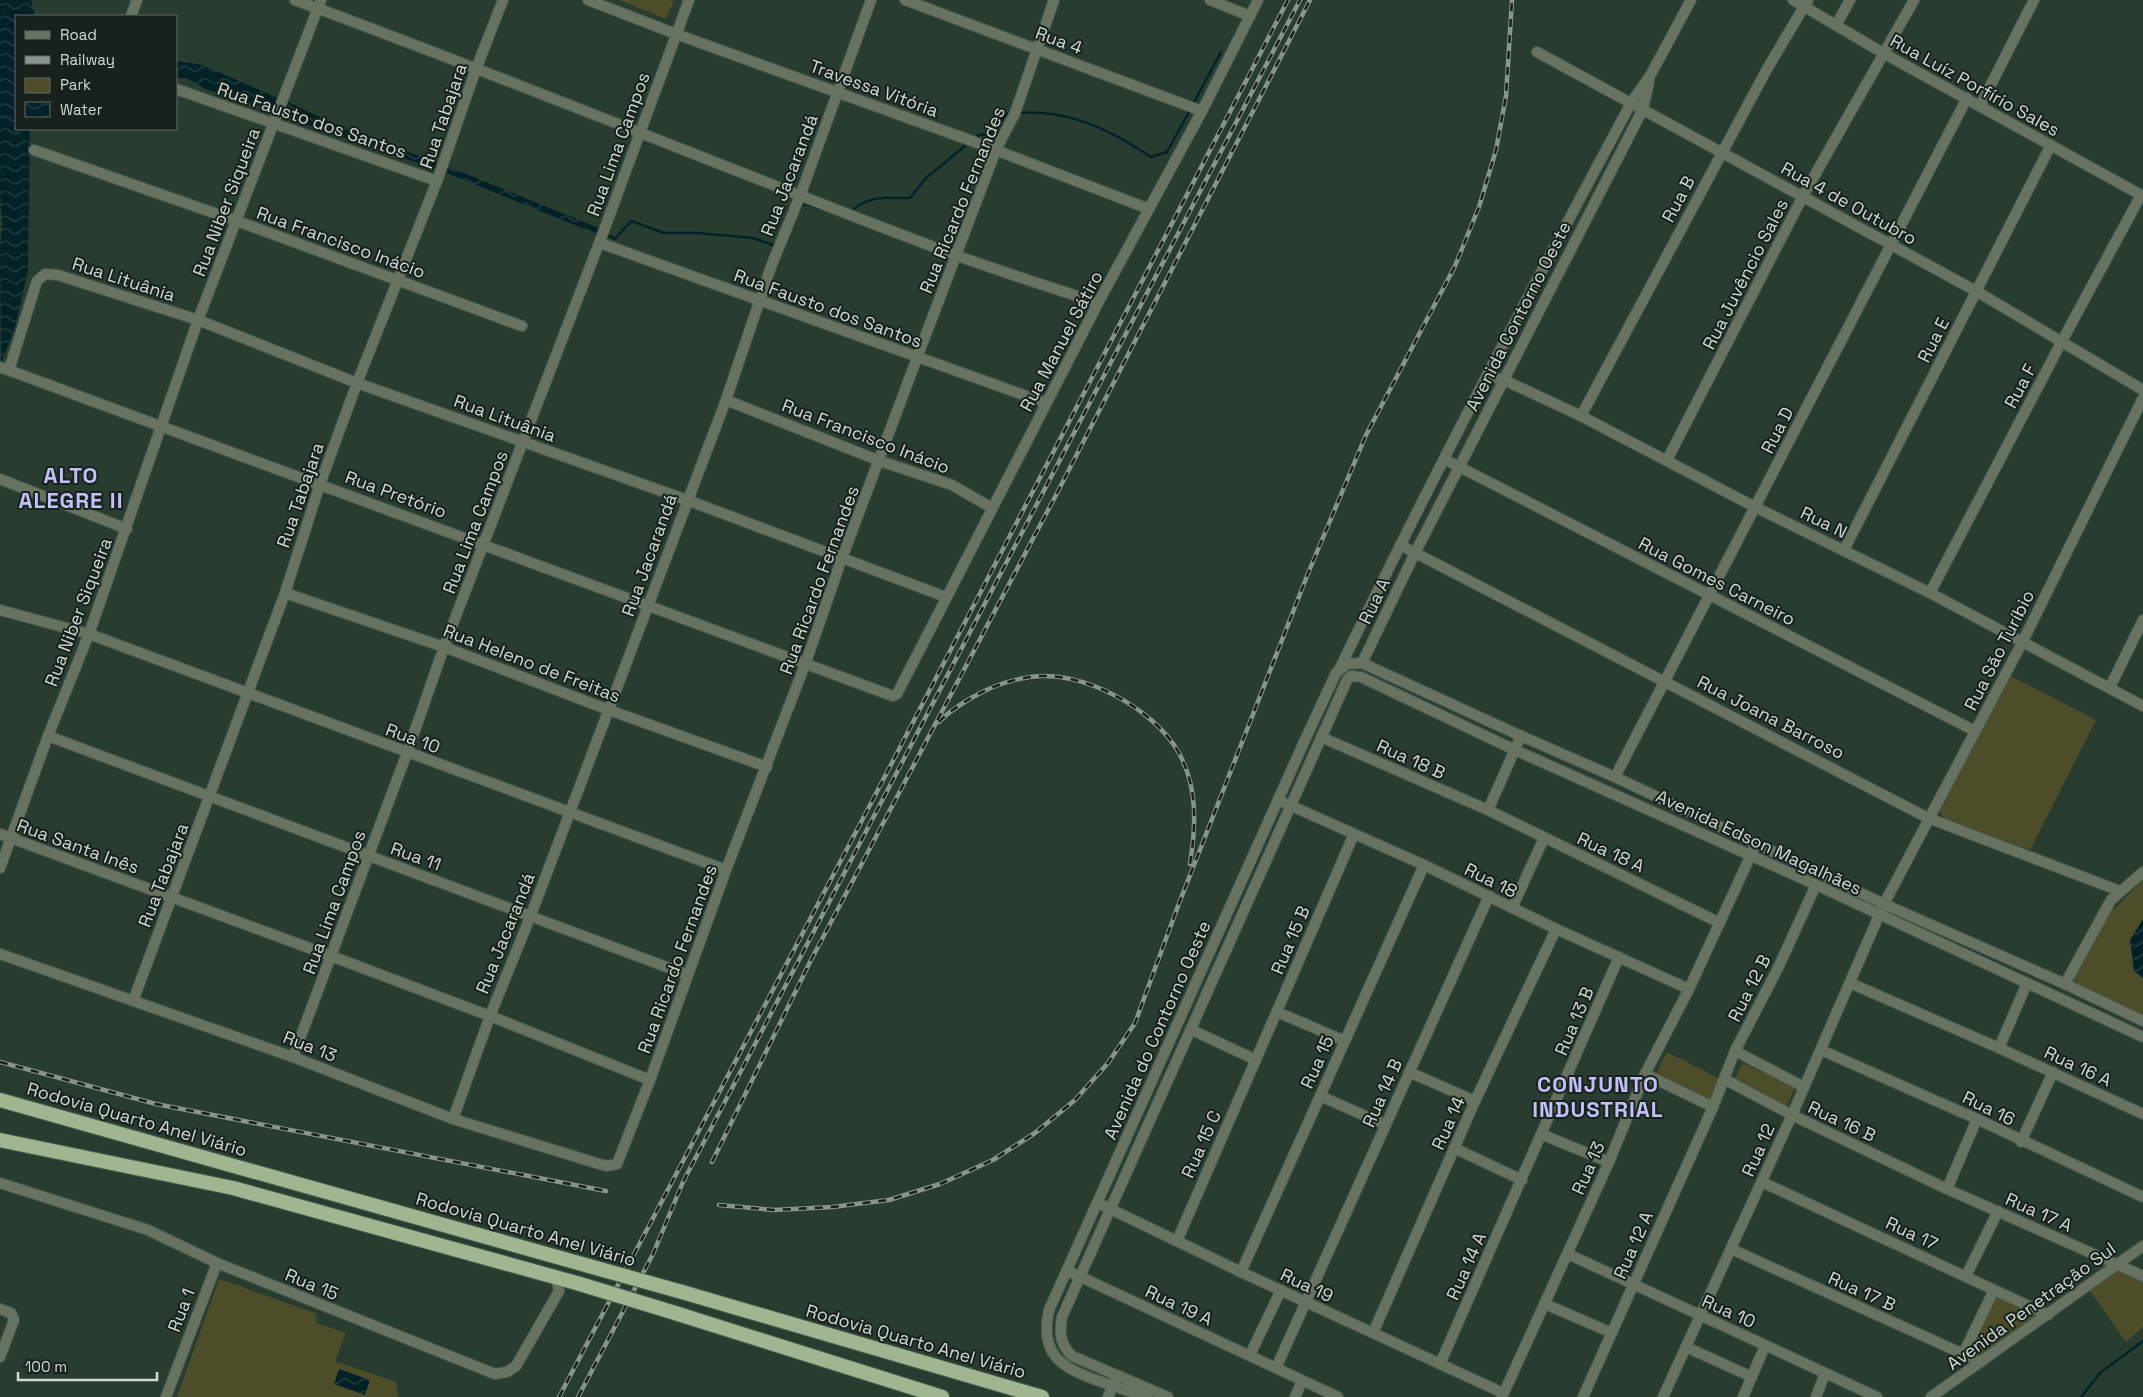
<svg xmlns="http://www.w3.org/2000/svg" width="2143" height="1397" font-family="'Space Grotesk',sans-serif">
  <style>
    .green { fill: #4e4d29 }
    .water { fill: url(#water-waves) }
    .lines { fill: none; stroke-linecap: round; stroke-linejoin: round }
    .stream { stroke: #032227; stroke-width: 2.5 }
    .minor-casing { stroke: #46594d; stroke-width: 12 }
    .tertiary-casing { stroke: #46594d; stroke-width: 12 }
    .trunk-casing { stroke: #46594d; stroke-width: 16 }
    .minor { stroke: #687261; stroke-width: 10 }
    .tertiary { stroke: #687261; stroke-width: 10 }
    .trunk { stroke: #a0b690; stroke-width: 14 }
    .rail-casing { stroke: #87968c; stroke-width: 4.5 }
    .rail { stroke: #18211b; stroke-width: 2.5; stroke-dasharray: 8; stroke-linecap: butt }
    .trunk-bridge-casing { stroke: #46594d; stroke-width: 16; stroke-linecap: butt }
    .trunk-bridge { stroke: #a0b690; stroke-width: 14 }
    .labels { text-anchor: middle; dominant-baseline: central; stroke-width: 4; stroke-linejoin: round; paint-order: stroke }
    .street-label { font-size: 18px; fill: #cedad2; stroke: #18211b }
    .district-label { font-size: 22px; font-weight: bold; letter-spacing: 1px; fill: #c1c0f9; stroke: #18211b }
  </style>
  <defs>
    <pattern id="water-waves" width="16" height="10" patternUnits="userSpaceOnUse" patternTransform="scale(1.25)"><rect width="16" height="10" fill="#032227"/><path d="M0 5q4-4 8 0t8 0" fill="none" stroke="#274245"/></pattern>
  </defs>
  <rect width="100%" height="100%" fill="#283d30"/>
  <g class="green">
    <polygon points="620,0 674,0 666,19"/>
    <polygon points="2009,675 2096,720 2030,850 1943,818 1939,810"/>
    <polygon points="2143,880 2143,1015 2075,984 2074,978 2107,916"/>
    <polygon points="1667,1052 1722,1080 1712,1102 1655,1076"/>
    <polygon points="1742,1063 1795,1087 1787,1105 1734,1081"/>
    <polygon points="2117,1270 2143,1279 2143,1327 2126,1342 2090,1291"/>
    <polygon points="219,1279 315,1313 317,1323 346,1333 335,1361 396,1382 398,1397 177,1397"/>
    <polygon points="1994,1296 2036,1315 1978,1356 1969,1351"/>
  </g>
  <g class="water">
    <polygon points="0,0 31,0 35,16 16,16 16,129 30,129 28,271 15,327 1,363 0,248 2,224 0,194"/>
    <polygon points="176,61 203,65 280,99 275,111 205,89 190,80 176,77"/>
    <polygon points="288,102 326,120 440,164 438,170 307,125 295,116 284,112"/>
    <polygon points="447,166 601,229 599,235 449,174 446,172"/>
    <polygon points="2143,919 2143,978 2134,971 2130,940"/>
    <polygon points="339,1369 370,1380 365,1395 334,1384"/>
  </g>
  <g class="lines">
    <g class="stream">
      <polyline points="1192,106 1221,52"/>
      <path d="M1019,113C1068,109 1111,130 1151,157L1167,152L1190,110"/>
      <polyline points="974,139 979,135 990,134 1008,113 1011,113"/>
      <polyline points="799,210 804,203 821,209"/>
      <path d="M852,211C867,195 889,198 910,198L926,178L970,142"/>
      <polyline points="606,234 615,239 631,221 664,233 698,233 753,238 776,246"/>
      <polyline points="2081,1397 2100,1373 2143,1341"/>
    </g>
    <g class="minor-casing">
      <g id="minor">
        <path d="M295,0C516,81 734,172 955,255C1002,272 1050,287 1098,303"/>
        <polyline points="588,0 676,34 972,141 1149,209"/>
        <polyline points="905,0 1202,111"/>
        <polyline points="1210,0 1250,16"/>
        <polyline points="1793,0 1883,53 2143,196"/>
        <polyline points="131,16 137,0"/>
        <polyline points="1836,25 1850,0"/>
        <polyline points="1537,52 1976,291 2143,390"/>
        <polyline points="176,89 437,181"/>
        <polyline points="1980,106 2034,0"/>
        <polyline points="34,150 237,221 522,326"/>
        <polyline points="600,243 1046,403"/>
        <polyline points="0,367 893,696 897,694 1098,303 1202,111 1258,0"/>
        <polyline points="9,370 37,281 45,274 58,275 198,320 357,383 687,500 946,597"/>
        <polyline points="1487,375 1504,380 1581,416 1755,507 1930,593 2143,706"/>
        <polyline points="726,400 880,461 952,485 992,508"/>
        <polyline points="1581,416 1767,69 1808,0"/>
        <polyline points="1444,459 1975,731"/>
        <polyline points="1667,460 1803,196 1914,0"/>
        <polyline points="0,479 127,529"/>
        <polyline points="1400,545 1928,818 2120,891"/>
        <polyline points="1844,550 2051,145"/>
        <polyline points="285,593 444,647 609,710 767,767"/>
        <polyline points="1930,593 2062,341 2141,195"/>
        <polyline points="0,610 89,634 726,870"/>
        <polyline points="1362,663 1415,553 1643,109 1649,82"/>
        <path d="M1340,668C1432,477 1531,290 1631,103L1650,76L1691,0"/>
        <polyline points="2110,687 2143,620"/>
        <polyline points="48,736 688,975"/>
        <polyline points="1321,737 1488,810 1720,923"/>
        <path d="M1615,777C1731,550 1849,324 1967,98"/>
        <polyline points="1278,800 1424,865 1556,929 1689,989"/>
        <polyline points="1488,810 1521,736"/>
        <polyline points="0,834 331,956 490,1016 650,1080"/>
        <polyline points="0,868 48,736 89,634 198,320 321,0"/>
        <polyline points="1512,908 1544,838"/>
        <polyline points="0,954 293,1057 453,1119 606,1166 617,1164 650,1080 726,870 806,662 842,558 917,358 996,150 1015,113 1054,0"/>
        <polyline points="1850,983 1999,1048 2143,1114"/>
        <polyline points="2065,984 2111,900 2143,872"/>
        <polyline points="133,1001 285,593 320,484 357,383 437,181 476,69 503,0"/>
        <polyline points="1277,1012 1345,1041"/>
        <polyline points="1192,1030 1256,1060"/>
        <polyline points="1999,1048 2027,983"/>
        <polyline points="1821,1050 1977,1119 2143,1197"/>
        <polyline points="1735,1051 1804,1087"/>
        <polyline points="293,1057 407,753 444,647 603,233 689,0"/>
        <polyline points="1409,1072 1475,1101"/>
        <polyline points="1645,1074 1713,1107"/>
        <polyline points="1724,1079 1792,1115 1947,1189 2143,1276"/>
        <polyline points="1320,1096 1386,1125"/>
        <polyline points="453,1119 490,1016 531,915 726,400 772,264 800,196 871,0"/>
        <polyline points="1543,1135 1609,1162"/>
        <polyline points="2021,1142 2053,1072"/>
        <polyline points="1454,1148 1522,1180"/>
        <polyline points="1762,1182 2048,1315"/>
        <polyline points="0,1183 148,1230 217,1263 495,1374 507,1372 516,1366 559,1291 556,1277"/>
        <polyline points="1947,1189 1977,1119"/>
        <polyline points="1098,1203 1241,1272 1503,1393"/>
        <polyline points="1177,1241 1354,834"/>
        <polyline points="1731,1249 1981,1362"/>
        <polyline points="1568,1254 1877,1397"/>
        <polyline points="1068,1271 1338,1397"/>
        <polyline points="1241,1272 1424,865"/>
        <polyline points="1966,1276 1998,1211"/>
        <polyline points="1545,1304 1612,1333"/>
        <polyline points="0,1309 11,1313 14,1320 0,1357"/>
        <polyline points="1373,1333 1475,1101 1556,929"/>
        <polyline points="1686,1347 1752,1377"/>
        <polyline points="1963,1354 1994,1290"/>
        <polyline points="1250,1355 1281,1290"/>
        <polyline points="1440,1364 1619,957"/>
        <polyline points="1276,1368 1489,896"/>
        <polyline points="166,1397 217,1263"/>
        <polyline points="1295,1397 1302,1381"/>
        <polyline points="1502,1397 1609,1162 1645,1074 1689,989 1756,844"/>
        <polyline points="1583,1397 1713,1107 1735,1051 1778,968 1816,885"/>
        <polyline points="1663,1397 1792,1115 1884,904 2023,641 2143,398"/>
        <polyline points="1743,1397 1765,1346"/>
        <polyline points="1816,1397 1825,1373"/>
        <polyline points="1931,1397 2143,1246"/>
      </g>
    </g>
    <g class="tertiary-casing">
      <g id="tertiary">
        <polyline points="1108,1397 1115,1380"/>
        <path d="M1147,1397C1131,1392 1115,1387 1099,1381C1061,1368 1039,1354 1049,1310L1304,742L1336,673L1347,664L1362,663L1521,736L1615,777L1884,904L2065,984L2143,1021"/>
        <path d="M1168,1397L1072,1356C1060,1344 1059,1333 1062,1317L1347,680L1351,676L1361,677L1515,750L1810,882L2143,1037"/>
      </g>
    </g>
    <g class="trunk-casing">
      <g id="trunk">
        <polyline points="0,1100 589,1266"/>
        <polyline points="0,1140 233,1188 580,1284"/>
        <polyline points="682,1292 1042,1397"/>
        <polyline points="675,1313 942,1397"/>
      </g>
    </g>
    <use href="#minor" class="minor"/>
    <use href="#tertiary" class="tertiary"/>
    <use href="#trunk" class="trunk"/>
    <g class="rail-casing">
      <g id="rail">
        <path d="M939,722C948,712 961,704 973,697C990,687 1010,680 1030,677C1081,669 1154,708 1179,753C1198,788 1196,826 1190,864"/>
        <polyline points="0,1062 156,1104 606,1191"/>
        <polyline points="712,1162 811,960 1056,495 1310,0"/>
        <polyline points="719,1205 774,1210 832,1207 889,1200 940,1184 993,1160 1035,1133 1075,1100 1108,1063 1135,1023 1178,906 1309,571 1366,435 1455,266 1479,207 1496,150 1506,96 1512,0"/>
        <polyline points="559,1397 869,807 1288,0"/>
        <polyline points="578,1397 653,1254 683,1182 1300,0"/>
      </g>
    </g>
    <use href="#rail" class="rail"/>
    <g class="trunk-bridge-casing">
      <g id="trunk-bridge">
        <polyline points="589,1266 682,1292"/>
        <polyline points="580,1284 675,1313"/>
      </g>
    </g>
    <use href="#trunk-bridge" class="trunk-bridge"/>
  </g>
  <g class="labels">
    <g class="street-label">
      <text transform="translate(1059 40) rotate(20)">Rua 4</text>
      <text transform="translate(1975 85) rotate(29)">Rua Luíz Porfírio Sales</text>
      <text transform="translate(874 88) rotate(20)">Travessa Vitória</text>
      <text transform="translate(443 116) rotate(-71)">Rua Tabajara</text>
      <text transform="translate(312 120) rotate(19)">Rua Fausto dos Santos</text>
      <text transform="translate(618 144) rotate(-70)">Rua Lima Campos</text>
      <text transform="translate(789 175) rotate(-69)">Rua Jacarandá</text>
      <text transform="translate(1678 199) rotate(-62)">Rua B</text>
      <text transform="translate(962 200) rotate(-68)">Rua Ricardo Fernandes</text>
      <text transform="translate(226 202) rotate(-69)">Rua Niber Siqueira</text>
      <text transform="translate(1849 203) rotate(29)">Rua 4 de Outubro</text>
      <text transform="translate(341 242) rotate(20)">Rua Francisco Inácio</text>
      <text transform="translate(1745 274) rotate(-63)">Rua Juvêncio Sales</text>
      <text transform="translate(124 279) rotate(18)">Rua Lituânia</text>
      <text transform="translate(828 308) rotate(20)">Rua Fausto dos Santos</text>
      <text transform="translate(1518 316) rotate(-63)">Avenida Contorno Oeste</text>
      <text transform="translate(1933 340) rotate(-63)">Rua E</text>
      <text transform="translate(1061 341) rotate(-62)">Rua Manuel Sátiro</text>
      <text transform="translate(2020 386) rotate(-62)">Rua F</text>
      <text transform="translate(505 418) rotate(20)">Rua Lituânia</text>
      <text transform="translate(1777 430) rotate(-63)">Rua D</text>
      <text transform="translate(866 436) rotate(21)">Rua Francisco Inácio</text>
      <text transform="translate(396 494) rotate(20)">Rua Pretório</text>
      <text transform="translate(300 495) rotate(-71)">Rua Tabajara</text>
      <text transform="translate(475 522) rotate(-69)">Rua Lima Campos</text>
      <text transform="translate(1824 522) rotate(26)">Rua N</text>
      <text transform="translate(649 555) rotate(-70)">Rua Jacarandá</text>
      <text transform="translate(819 580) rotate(-70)">Rua Ricardo Fernandes</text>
      <text transform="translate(1717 581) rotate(27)">Rua Gomes Carneiro</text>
      <text transform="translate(1374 601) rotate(-64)">Rua A</text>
      <text transform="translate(78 612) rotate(-69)">Rua Niber Siqueira</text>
      <text transform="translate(1999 650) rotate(-63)">Rua São Turíbio</text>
      <text transform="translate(532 663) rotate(21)">Rua Heleno de Freitas</text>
      <text transform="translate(1771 717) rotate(27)">Rua Joana Barroso</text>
      <text transform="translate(413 738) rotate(20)">Rua 10</text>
      <text transform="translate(1411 759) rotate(24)">Rua 18 B</text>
      <text transform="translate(1759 842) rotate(25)">Avenida Edson Magalhães</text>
      <text transform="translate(78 846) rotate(20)">Rua Santa Inês</text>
      <text transform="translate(1611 852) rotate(25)">Rua 18 A</text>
      <text transform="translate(416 856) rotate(20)">Rua 11</text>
      <text transform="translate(163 875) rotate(-69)">Rua Tabajara</text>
      <text transform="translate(1491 880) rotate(26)">Rua 18</text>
      <text transform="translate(334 902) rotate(-70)">Rua Lima Campos</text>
      <text transform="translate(505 933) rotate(-68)">Rua Jacarandá</text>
      <text transform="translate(1290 940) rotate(-67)">Rua 15 B</text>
      <text transform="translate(677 959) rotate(-70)">Rua Ricardo Fernandes</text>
      <text transform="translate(1749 988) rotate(-63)">Rua 12 B</text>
      <text transform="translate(1574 1021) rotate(-67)">Rua 13 B</text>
      <text transform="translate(1157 1030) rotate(-66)">Avenida do Contorno Oeste</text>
      <text transform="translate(310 1046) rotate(21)">Rua 13</text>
      <text transform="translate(1317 1062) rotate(-66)">Rua 15</text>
      <text transform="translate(2078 1066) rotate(25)">Rua 16 A</text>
      <text transform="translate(1382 1093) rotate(-66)">Rua 14 B</text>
      <text transform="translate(1989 1108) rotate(26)">Rua 16</text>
      <text transform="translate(137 1119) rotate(16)">Rodovia Quarto Anel Viário</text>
      <text transform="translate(1842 1121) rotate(25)">Rua 16 B</text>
      <text transform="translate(1448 1123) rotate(-66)">Rua 14</text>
      <text transform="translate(1201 1144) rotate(-66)">Rua 15 C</text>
      <text transform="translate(1758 1150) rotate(-66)">Rua 12</text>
      <text transform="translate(1588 1168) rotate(-66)">Rua 13</text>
      <text transform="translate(2039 1212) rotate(24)">Rua 17 A</text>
      <text transform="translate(526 1229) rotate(16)">Rodovia Quarto Anel Viário</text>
      <text transform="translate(1912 1233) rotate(25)">Rua 17</text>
      <text transform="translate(1633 1245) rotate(-66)">Rua 12 A</text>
      <text transform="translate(1466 1266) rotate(-66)">Rua 14 A</text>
      <text transform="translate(312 1284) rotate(22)">Rua 15</text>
      <text transform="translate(1307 1285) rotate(25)">Rua 19</text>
      <text transform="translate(1862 1291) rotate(24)">Rua 17 B</text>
      <text transform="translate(1179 1305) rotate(25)">Rua 19 A</text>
      <text transform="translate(2031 1306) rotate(-36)">Avenida Penetração Sul</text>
      <text transform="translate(181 1310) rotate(-69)">Rua 1</text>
      <text transform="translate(1729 1311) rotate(24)">Rua 10</text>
      <text transform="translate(916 1341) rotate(16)">Rodovia Quarto Anel Viário</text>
    </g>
    <g class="district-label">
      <text x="71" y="475">ALTO<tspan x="71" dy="25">ALEGRE II</tspan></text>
      <text x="1598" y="1084">CONJUNTO<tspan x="1598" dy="25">INDUSTRIAL</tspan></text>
    </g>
  </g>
  <rect x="15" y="15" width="162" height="115" fill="#18211b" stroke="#616b64"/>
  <rect x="25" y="31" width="25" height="8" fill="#687261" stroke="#616b64"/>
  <text x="60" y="40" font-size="15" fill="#cedad2">Road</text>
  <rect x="25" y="56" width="25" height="8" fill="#87968c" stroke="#616b64"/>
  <text x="60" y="65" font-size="15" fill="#cedad2">Railway</text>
  <rect x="25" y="78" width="25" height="15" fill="#4e4d29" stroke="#616b64"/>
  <text x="60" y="90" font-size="15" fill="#cedad2">Park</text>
  <rect x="25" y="102" width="25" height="15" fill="url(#water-waves)" stroke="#616b64"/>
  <text x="60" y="115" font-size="15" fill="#cedad2">Water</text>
  <path d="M18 1372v8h139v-8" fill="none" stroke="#cedad2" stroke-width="2.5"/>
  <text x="25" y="1372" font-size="15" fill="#cedad2" stroke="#18211b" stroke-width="4" paint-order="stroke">100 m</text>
</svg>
